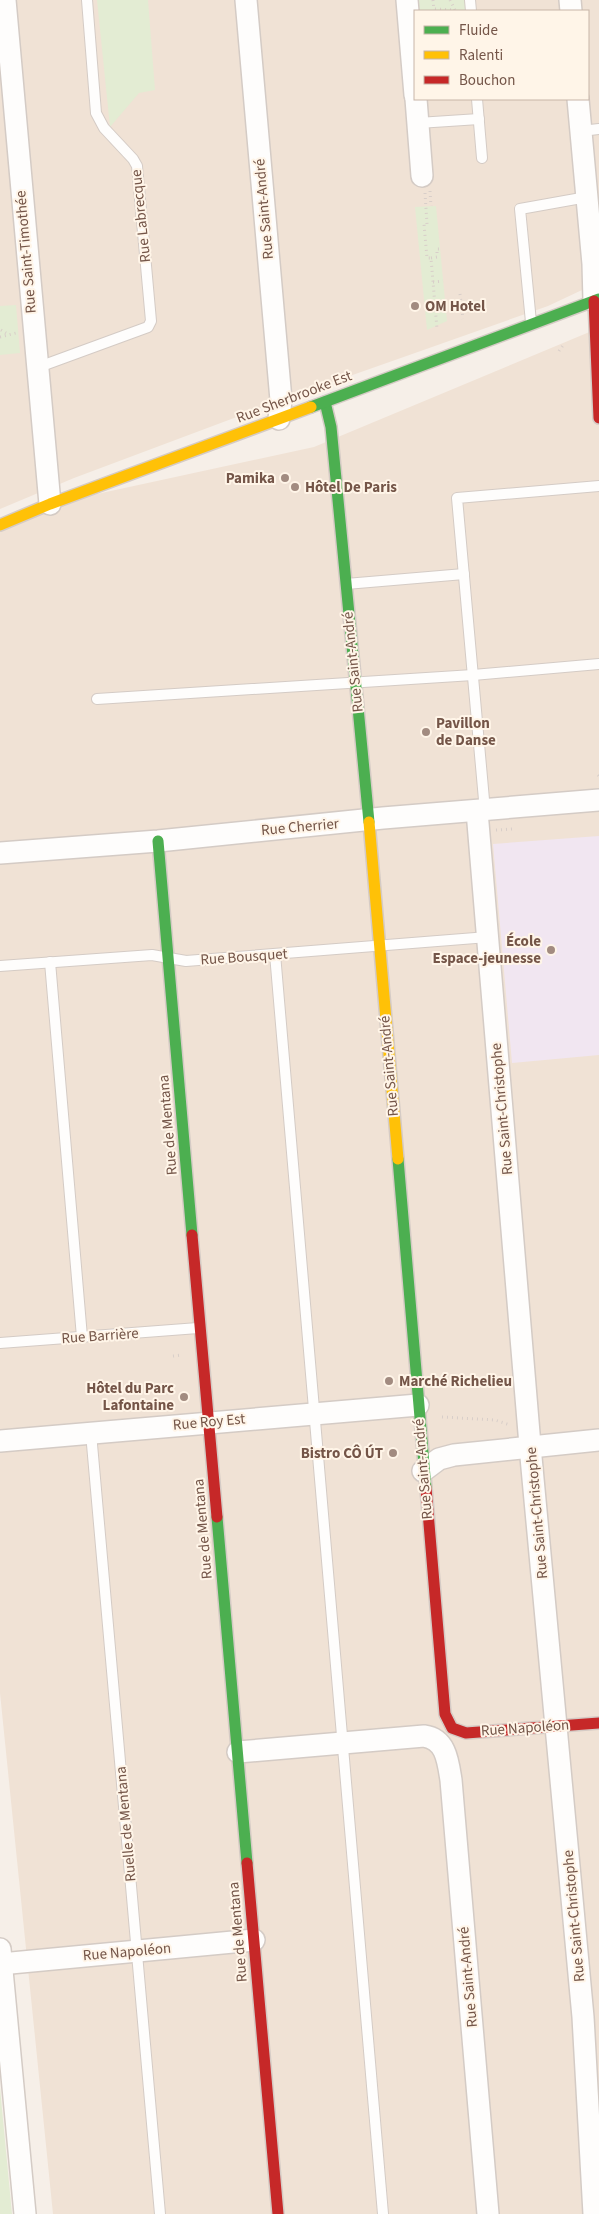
<svg xmlns="http://www.w3.org/2000/svg" width="599" height="2214" font-family="'Source Sans 3',sans-serif">
  <style>
    .residential { fill: #f0e2d5; fill-rule: evenodd }
    .education { fill: #f1e6f1 }
    .green { fill: #e3ecd3 }
    .lines { fill: none; stroke-linecap: round; stroke-linejoin: round }
    .lane-casing { stroke: #d4cbc5; stroke-width: 12 }
    .street-casing { stroke: #d4cbc5; stroke-width: 24 }
    .fast-casing { stroke: #d5cbc5; stroke-width: 14 }
    .slow-casing { stroke: #d5cbc5; stroke-width: 14 }
    .jam-casing { stroke: #d5cbc5; stroke-width: 14 }
    .path { stroke: #d8cec9; stroke-width: 3; stroke-dasharray: 1 4; stroke-linecap: butt }
    .lane { stroke: #fefdfc; stroke-width: 10 }
    .street { stroke: #fefdfc; stroke-width: 21 }
    .fast { stroke: #4caf50; stroke-width: 11 }
    .slow { stroke: #ffc107; stroke-width: 11 }
    .jam { stroke: #c62828; stroke-width: 11 }
    .poi-dot { fill: #a28b80; stroke: #fff5e8; stroke-width: 2 }
    .labels { text-anchor: middle; dominant-baseline: central; stroke-width: 4; stroke-linejoin: round; paint-order: stroke }
    .street-label { font-size: 15px; fill: #745548; stroke: #fff5e8 }
    .poi-label { font-size: 15px; font-weight: bold; fill: #745548; stroke: #fff5e8; text-anchor: start }
  </style>
  <rect width="100%" height="100%" fill="#f6efe8"/>
  <g class="residential">
    <path d="M0,0H599V282L548,306L293,396L74,478L0,509ZM415,11H588V99H415Z"/>
    <polygon points="599,328 599,2214 53,2214 0,1693 0,532 60,502 314,447"/>
  </g>
  <polygon class="education" points="599,836 599,1055 512,1063 493,844"/>
  <g class="green">
    <polygon points="97,0 148,0 155,90 139,93 110,127"/>
    <polygon points="418,0 465,0 466,11 419,11"/>
    <polygon points="436,206 447,321 427,330 415,207"/>
    <polygon points="16,305 20,353 0,355 0,306"/>
    <polygon points="0,2088 12,2214 0,2214"/>
  </g>
  <g class="lines">
    <g class="lane-casing">
      <g id="lane">
        <polyline points="470,0 471,11"/>
        <polyline points="477,99 482,158"/>
        <polyline points="418,123 479,119"/>
        <polyline points="581,131 599,129"/>
        <polyline points="531,322 520,209 587,197"/>
        <polyline points="36,368 148,327 151,321 137,166 133,159 104,128 96,113 87,0"/>
        <polyline points="346,584 464,574"/>
        <polyline points="97,699 473,675 599,664"/>
        <polyline points="485,811 457,498 599,486"/>
        <polyline points="275,954 383,2214"/>
        <polyline points="50,962 82,1337"/>
        <polyline points="0,966 152,955 186,961 488,937"/>
        <polyline points="0,1343 198,1328"/>
        <polyline points="91,1433 160,2214"/>
      </g>
    </g>
    <g class="street-casing">
      <g id="street">
        <polyline points="5,0 50,504"/>
        <polyline points="246,0 281,400 279,419"/>
        <polyline points="407,0 415,95"/>
        <polyline points="570,0 571,11"/>
        <polyline points="416,99 422,176"/>
        <polyline points="578,99 593,264 594,301"/>
        <polyline points="477,811 531,1457 583,2017 594,2214"/>
        <polyline points="0,853 158,841 383,818 599,800"/>
        <polyline points="0,1441 418,1405"/>
        <polyline points="423,1471 439,1459 454,1455 599,1440"/>
        <path d="M238,1752L424,1736C446,1739 448,1761 451,1780L488,2214"/>
        <polyline points="0,1949 25,2214"/>
        <polyline points="0,1964 254,1940"/>
      </g>
    </g>
    <g class="fast-casing">
      <g id="fast">
        <polyline points="325,402 331,427 369,822"/>
        <polyline points="311,407 599,299"/>
        <polyline points="158,841 192,1235"/>
        <polyline points="398,1159 426,1488"/>
        <polyline points="217,1517 247,1863"/>
      </g>
    </g>
    <g class="slow-casing">
      <g id="slow">
        <polyline points="0,525 50,504 311,407"/>
        <polyline points="369,822 398,1159"/>
      </g>
    </g>
    <g class="jam-casing">
      <g id="jam">
        <polyline points="594,301 599,418"/>
        <polyline points="192,1235 217,1517"/>
        <polyline points="426,1488 445,1714 452,1728 466,1733 599,1723"/>
        <polyline points="247,1863 278,2214"/>
      </g>
    </g>
    <g class="path">
      <polyline points="433,0 434,11"/>
      <polyline points="450,0 455,10"/>
      <polyline points="435,9 455,10"/>
      <polyline points="430,191 431,206"/>
      <polyline points="425,193 427,224 424,224 427,258 431,258 437,329"/>
      <polyline points="431,258 437,257 437,249 440,249"/>
      <polyline points="433,282 443,281"/>
      <polyline points="460,294 463,319"/>
      <polyline points="1,330 6,333"/>
      <polyline points="0,337 16,333"/>
      <polyline points="559,351 564,344"/>
      <polyline points="598,775 599,776"/>
      <polyline points="496,830 513,829"/>
      <polyline points="173,1356 182,1355"/>
      <polyline points="442,1417 495,1420 510,1425"/>
    </g>
    <use href="#lane" class="lane"/>
    <use href="#street" class="street"/>
    <use href="#fast" class="fast"/>
    <use href="#slow" class="slow"/>
    <use href="#jam" class="jam"/>
  </g>
  <g class="poi-dot">
    <circle cx="415" cy="306" r="5"/>
    <circle cx="285" cy="478" r="5"/>
    <circle cx="295" cy="487" r="5"/>
    <circle cx="426" cy="732" r="5"/>
    <circle cx="551" cy="950" r="5"/>
    <circle cx="389" cy="1381" r="5"/>
    <circle cx="184" cy="1397" r="5"/>
    <circle cx="393" cy="1453" r="5"/>
  </g>
  <g class="labels">
    <g class="street-label">
      <text transform="translate(264 209) rotate(-95)">Rue Saint-André</text>
      <text transform="translate(141 216) rotate(-96)">Rue Labrecque</text>
      <text transform="translate(26 252) rotate(-95)">Rue Saint-Timothée</text>
      <text transform="translate(294 397) rotate(-21)">Rue Sherbrooke Est</text>
      <text transform="translate(353 662) rotate(-96)">Rue Saint-André</text>
      <text transform="translate(300 827) rotate(-5)">Rue Cherrier</text>
      <text transform="translate(244 957) rotate(-4)">Rue Bousquet</text>
      <text transform="translate(389 1066) rotate(-95)">Rue Saint-André</text>
      <text transform="translate(502 1109) rotate(-95)">Rue Saint-Christophe</text>
      <text transform="translate(168 1125) rotate(-95)">Rue de Mentana</text>
      <text transform="translate(100 1336) rotate(-4)">Rue Barrière</text>
      <text transform="translate(209 1422) rotate(-5)">Rue Roy Est</text>
      <text transform="translate(423 1469) rotate(-95)">Rue Saint-André</text>
      <text transform="translate(537 1513) rotate(-95)">Rue Saint-Christophe</text>
      <text transform="translate(203 1529) rotate(-95)">Rue de Mentana</text>
      <text transform="translate(525 1728) rotate(-4)">Rue Napoléon</text>
      <text transform="translate(126 1824) rotate(-95)">Ruelle de Mentana</text>
      <text transform="translate(574 1916) rotate(-95)">Rue Saint-Christophe</text>
      <text transform="translate(238 1932) rotate(-95)">Rue de Mentana</text>
      <text transform="translate(127 1952) rotate(-5)">Rue Napoléon</text>
      <text transform="translate(468 1977) rotate(-95)">Rue Saint-André</text>
    </g>
    <g class="poi-label">
      <text x="425" y="306">OM Hotel</text>
      <text x="275" y="478" text-anchor="end">Pamika</text>
      <text x="305" y="487">Hôtel De Paris</text>
      <text x="436" y="723">Pavillon<tspan x="436" dy="17">de Danse</tspan></text>
      <text x="541" y="941" text-anchor="end">École<tspan x="541" dy="17">Espace-jeunesse</tspan></text>
      <text x="399" y="1381">Marché Richelieu</text>
      <text x="174" y="1388" text-anchor="end">Hôtel du Parc<tspan x="174" dy="17">Lafontaine</tspan></text>
      <text x="383" y="1453" text-anchor="end">Bistro CÔ ÚT</text>
    </g>
  </g>
  <rect x="414" y="10" width="175" height="90" fill="#fff5e8" stroke="#c7b5a8"/>
  <rect x="424" y="26" width="25" height="8" fill="#4caf50" stroke="#c7b5a8"/>
  <text x="459" y="35" font-size="15" fill="#745548">Fluide</text>
  <rect x="424" y="51" width="25" height="8" fill="#ffc107" stroke="#c7b5a8"/>
  <text x="459" y="60" font-size="15" fill="#745548">Ralenti</text>
  <rect x="424" y="76" width="25" height="8" fill="#c62828" stroke="#c7b5a8"/>
  <text x="459" y="85" font-size="15" fill="#745548">Bouchon</text>
</svg>
